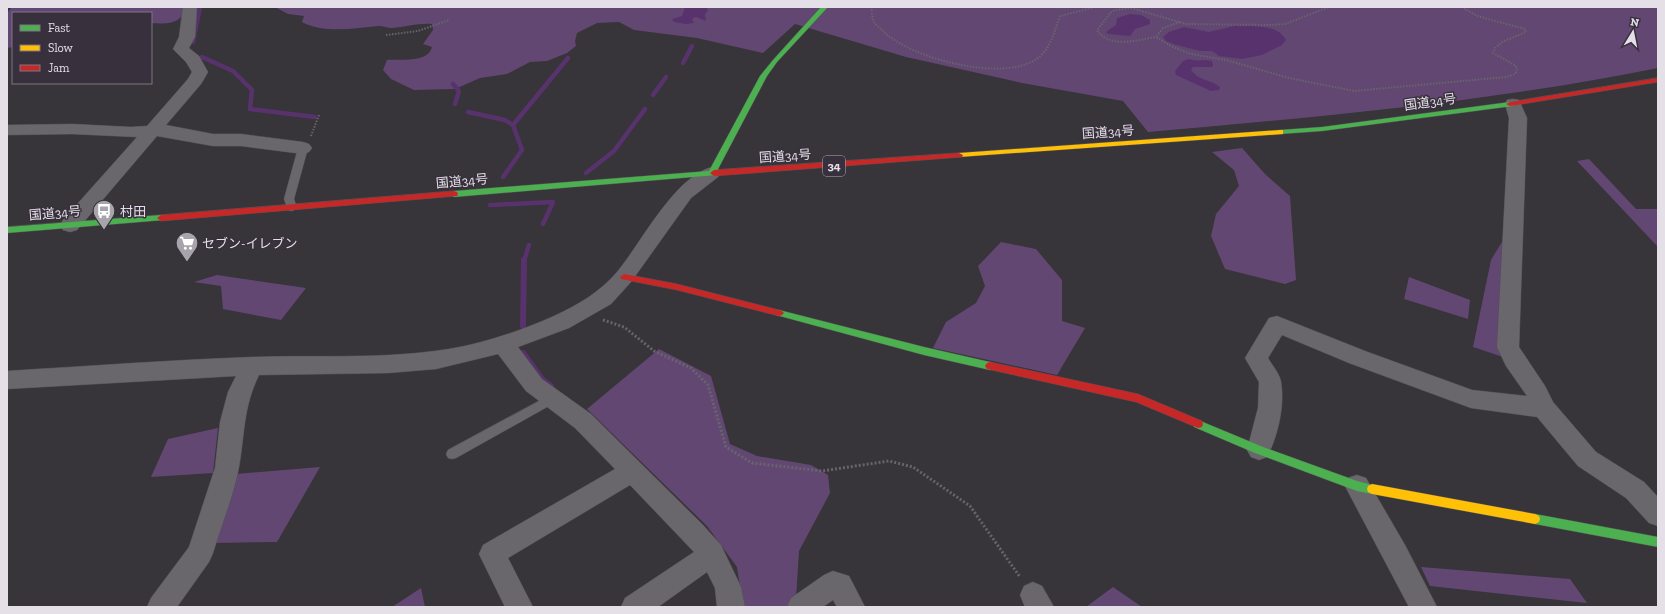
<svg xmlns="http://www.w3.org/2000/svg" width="1665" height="614" font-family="'Zilla Slab','Noto Sans JP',serif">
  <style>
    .green { fill: #634773 }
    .water { fill: #58326c }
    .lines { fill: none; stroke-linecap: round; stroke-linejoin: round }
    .stream-far1 { stroke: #58326c; stroke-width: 4.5 }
    .stream { stroke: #58326c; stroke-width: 6 }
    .lane-casing { stroke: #535055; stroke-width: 1 }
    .street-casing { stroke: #535055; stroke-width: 1 }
    .fast-casing { stroke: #535055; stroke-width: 1 }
    .slow-casing { stroke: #535055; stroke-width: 1 }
    .jam-casing { stroke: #535055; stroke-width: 1 }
    .path-far1 { stroke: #67656a; stroke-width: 2; stroke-dasharray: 1.5 1.5; stroke-linecap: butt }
    .path { stroke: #67656a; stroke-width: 3; stroke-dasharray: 2 2; stroke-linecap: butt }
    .lane { fill: #6a676c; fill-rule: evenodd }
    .street { fill: #6a676c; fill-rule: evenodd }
    .fast { fill: #4caf50; fill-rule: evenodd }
    .slow { fill: #ffc107; fill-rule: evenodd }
    .jam { fill: #c62828; fill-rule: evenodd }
    .labels { text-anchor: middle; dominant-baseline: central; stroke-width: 3; stroke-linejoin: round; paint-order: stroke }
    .shield { fill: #38313d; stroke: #b1acb5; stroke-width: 1 }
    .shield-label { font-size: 12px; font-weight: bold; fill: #e5e0e8 }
    .street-label { font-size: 13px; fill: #e5e0e8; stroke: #38313d }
    .poi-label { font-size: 13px; fill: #e5e0e8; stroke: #38313d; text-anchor: start }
  </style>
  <rect width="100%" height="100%" fill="#37343a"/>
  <g class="green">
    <path d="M12,7H184C184,25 164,24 151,23V13H13V47L7,48V13Z"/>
    <path d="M275,7H1658V68C1490,102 1318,117 1148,132L1123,101L1022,83L906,57L795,24L763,53L697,38L634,30L619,22L597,23L577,33L575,41L576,46L567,53L547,61L530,62L507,74L480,78L455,89L414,90L391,79L383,70L387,60C401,59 428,63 432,47L423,44L433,30L432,24C418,23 406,27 392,28C387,28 383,26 379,26C355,28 324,34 302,22L304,16L288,14Z"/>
    <polygon points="1242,148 1265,174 1290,196 1296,280 1285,284 1225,269 1211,236 1216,214 1239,186 1234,170 1212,152"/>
    <polygon points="1589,159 1636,209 1658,209 1658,247 1577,161"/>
    <polygon points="1508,232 1503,357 1473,347 1491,260"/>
    <polygon points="1001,242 1036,249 1062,280 1062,321 1085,328 1057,375 933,348 946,322 976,303 985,286 978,266"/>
    <polygon points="217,275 306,288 281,320 223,309 221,286 194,282"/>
    <polygon points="1409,277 1470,300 1468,319 1404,299"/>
    <polygon points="659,349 711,376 730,444 757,456 811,465 828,475 830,493 799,551 796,598 786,607 743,607 737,567 707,526 587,409"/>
    <polygon points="218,428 213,473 151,477 168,439"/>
    <polygon points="320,467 277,542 214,543 236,474"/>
    <polygon points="1421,567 1570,579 1587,603 1430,586"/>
    <polygon points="1113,587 1142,607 1086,607"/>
    <polygon points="421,588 425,607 392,607"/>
  </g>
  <g class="water">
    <polygon points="685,7 706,7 708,10 705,14 706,21 696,17 692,19 694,23 686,24 674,22 672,19 682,16"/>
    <polygon points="1130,14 1141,15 1150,20 1150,24 1135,29 1130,36 1108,34 1106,32 1116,25 1117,18"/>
    <path d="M1234,26C1251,27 1277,23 1286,40L1282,45L1262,55L1242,59L1219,56L1212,51H1200L1173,44L1166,41L1163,37L1169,32L1184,27L1209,32Z"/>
    <path d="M1189,59C1198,62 1205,59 1212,61L1213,65L1212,67H1193L1191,70C1197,80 1212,80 1220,87L1219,90L1211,91L1176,75L1175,71L1183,61Z"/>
  </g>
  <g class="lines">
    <g class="stream-far1">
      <polyline points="193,42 200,7"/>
      <polyline points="202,57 233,71 252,90 250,109 315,117"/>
      <polyline points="683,63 692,46"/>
      <polyline points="453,84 459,91 455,104"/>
      <polyline points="653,95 666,77"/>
      <polyline points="468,112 505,120 513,125 522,150 503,177"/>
      <polyline points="513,125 568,58"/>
      <polyline points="586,173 614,151 645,109"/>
      <polyline points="490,205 553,202 543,224"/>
      <polyline points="524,261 529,245"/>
    </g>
    <g class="stream">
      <polyline points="523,326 524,260"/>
      <polyline points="523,353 542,379 551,386"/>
    </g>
    <g class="lane-casing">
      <g id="lane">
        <polygon points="303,145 308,148 294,199 297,208 292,211 288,210 284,199 298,148"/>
        <polygon points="552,394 556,396 558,399 556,402 456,458 452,459 448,458 446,454 448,450"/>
      </g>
    </g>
    <g class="street-casing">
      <g id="street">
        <polygon points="183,7 197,7 195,37 189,48 199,56 208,72 201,84 166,125 213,134 241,134 303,142 309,144 312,148 309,152 303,154 241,146 213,146 157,136 77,230 70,232 63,230 60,225 63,220 137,137 72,134 7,135 7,125 72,124 131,127 147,126 188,79 192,72 186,62 173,49 179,37"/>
        <path d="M1513,99L1519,100L1527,118L1519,347L1545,386L1553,402L1596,452L1644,482L1658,497V526L1649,523L1626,498L1578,466L1537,417L1471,408L1349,363L1282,335L1268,358C1272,365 1280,374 1281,382C1285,405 1278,436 1267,457L1259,460L1251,457L1247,450L1258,408L1259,382L1245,358L1269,318L1277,316L1365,351L1472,390L1527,396L1506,366L1497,347L1509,118L1505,104L1507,100Z"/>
        <path d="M712,167L718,169L721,173L718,177L691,198L631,282L611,304L569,328L518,347L542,379L591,414L703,525L721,545L741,587L745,607H717L715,588L707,572L658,607H621L625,598L694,552L630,485L508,558L533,607H505L479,554L483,545L615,469L575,428L526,391L498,354L436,369L388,373L259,375C243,408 245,433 239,467C234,495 221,526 213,553L209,562L177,607H147L151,598L189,547L215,468L220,422L228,392L236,376L7,389V371C89,366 170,360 252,357C313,355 374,359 435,351C472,347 519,332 554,316C578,305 600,292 617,272C642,242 674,177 712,167Z"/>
        <polygon points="1357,475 1366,478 1405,545 1437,607 1409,607 1345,486 1348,478"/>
        <polygon points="833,571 849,576 865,607 837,607 833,600 823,607 787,607 791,598 824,575"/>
        <polygon points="1033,582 1042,586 1054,607 1025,607 1020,595 1024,586"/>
      </g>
    </g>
    <g class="fast-casing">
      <g id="fast">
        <polygon points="821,7 828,7 777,62 767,76 717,171 717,175 454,197 450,194 454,191 709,171 760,76 773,60"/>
        <polygon points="1510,102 1513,102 1513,106 1322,131 1280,134 1276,132 1280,130 1322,127"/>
        <polygon points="161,215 164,216 165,218 164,220 7,233 7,227"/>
        <polygon points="779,310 924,347 990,362 993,363 995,366 993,369 990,370 924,355 776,315 774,313 776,311"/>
        <polygon points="1198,420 1263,447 1357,481 1376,486 1377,489 1376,492 1372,494 1357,491 1255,453 1194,427 1193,424 1194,421"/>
        <polygon points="1535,514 1658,537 1658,547 1535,524 1531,522 1530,519 1531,516"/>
      </g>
    </g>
    <g class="slow-casing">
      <g id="slow">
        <polygon points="1280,130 1283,130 1283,134 959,157 955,155 959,153"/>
        <polygon points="1372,484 1535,514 1539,516 1540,519 1539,522 1535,524 1372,494 1368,492 1367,489 1368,486"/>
      </g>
    </g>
    <g class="jam-casing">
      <g id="jam">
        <polygon points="1658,78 1658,82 1510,106 1506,104 1510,102"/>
        <polygon points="959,153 963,155 962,157 714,176 710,173 714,170"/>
        <polygon points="454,191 457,192 458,194 457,196 161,221 157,218 161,215"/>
        <polygon points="624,274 677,284 779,310 782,311 784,313 782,315 779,316 677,290 621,279 620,277"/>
        <polygon points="990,362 1138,394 1202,421 1203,424 1202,427 1198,428 1136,402 987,369 985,366 987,363"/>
      </g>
    </g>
    <g class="path-far1">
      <path d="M871,7C872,11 872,18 874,22C876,25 880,28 883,31C910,58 1000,82 1035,60C1051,50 1054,32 1060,16L1095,7"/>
      <polyline points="1128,7 1186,24 1271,25 1285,24 1329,7"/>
      <path d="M1129,8L1112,11L1097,30C1109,49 1138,40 1156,37"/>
      <polyline points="1180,22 1163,28 1156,37 1173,47 1191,54 1226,60 1289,78 1354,91 1506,77 1515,74 1517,71 1516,66 1493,53 1495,48 1502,42 1526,32 1525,29 1477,16 1462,7"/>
      <polyline points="386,35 418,31 449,20"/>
      <polyline points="311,136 319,115"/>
    </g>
    <polyline class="path" points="603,320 624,327 654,351 691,368 708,385 726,447 752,463 822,471 889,461 913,467 970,506 1020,577"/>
    <use href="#lane" class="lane"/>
    <use href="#street" class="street"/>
    <use href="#fast" class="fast"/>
    <use href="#slow" class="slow"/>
    <use href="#jam" class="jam"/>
  </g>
  <defs>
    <g id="bus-pin" transform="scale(1.15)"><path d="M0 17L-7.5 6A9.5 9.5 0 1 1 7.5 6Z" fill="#a8a4ab" stroke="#38313d"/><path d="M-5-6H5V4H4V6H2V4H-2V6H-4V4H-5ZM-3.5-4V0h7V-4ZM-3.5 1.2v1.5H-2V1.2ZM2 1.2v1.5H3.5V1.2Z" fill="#fff"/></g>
    <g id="supermarket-pin" transform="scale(1.15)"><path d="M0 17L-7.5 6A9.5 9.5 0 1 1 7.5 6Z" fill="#a8a4ab" stroke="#38313d"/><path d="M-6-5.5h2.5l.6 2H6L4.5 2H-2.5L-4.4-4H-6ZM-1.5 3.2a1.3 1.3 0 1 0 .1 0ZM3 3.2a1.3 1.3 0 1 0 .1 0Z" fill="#fff"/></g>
  </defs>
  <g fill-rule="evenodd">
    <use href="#bus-pin" x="104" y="211"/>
    <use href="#supermarket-pin" x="187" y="243"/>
  </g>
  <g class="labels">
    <rect class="shield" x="823" y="156" width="22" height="20" rx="3"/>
    <g class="shield-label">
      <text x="834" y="166">34</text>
    </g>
    <g class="street-label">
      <text transform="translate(1430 102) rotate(-8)">国道34号</text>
      <text transform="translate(1108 132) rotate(-4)">国道34号</text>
      <text transform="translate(785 156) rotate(-4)">国道34号</text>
      <text transform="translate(462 181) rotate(-5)">国道34号</text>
      <text transform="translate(55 213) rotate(-5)">国道34号</text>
    </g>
    <g class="poi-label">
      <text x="120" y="211">村田</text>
      <text x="202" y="243">セブン-イレブン</text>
    </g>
  </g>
  <rect width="1665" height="614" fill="none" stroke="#e5e0e8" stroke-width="16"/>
  <rect x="12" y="12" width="140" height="72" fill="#38313d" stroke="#7d7781"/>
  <rect x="20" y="25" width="20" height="6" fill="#4caf50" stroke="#7d7781"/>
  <text x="48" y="32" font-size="12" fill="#e5e0e8">Fast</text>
  <rect x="20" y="45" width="20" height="6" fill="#ffc107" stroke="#7d7781"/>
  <text x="48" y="52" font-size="12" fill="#e5e0e8">Slow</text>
  <rect x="20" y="65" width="20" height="6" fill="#c62828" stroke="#7d7781"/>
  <text x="48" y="72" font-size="12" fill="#e5e0e8">Jam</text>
  <g transform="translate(1633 32) rotate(10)" stroke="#38313d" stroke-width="3" paint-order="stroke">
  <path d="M0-3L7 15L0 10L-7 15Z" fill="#e5e0e8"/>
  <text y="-6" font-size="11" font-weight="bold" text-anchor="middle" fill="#e5e0e8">N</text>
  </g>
</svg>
